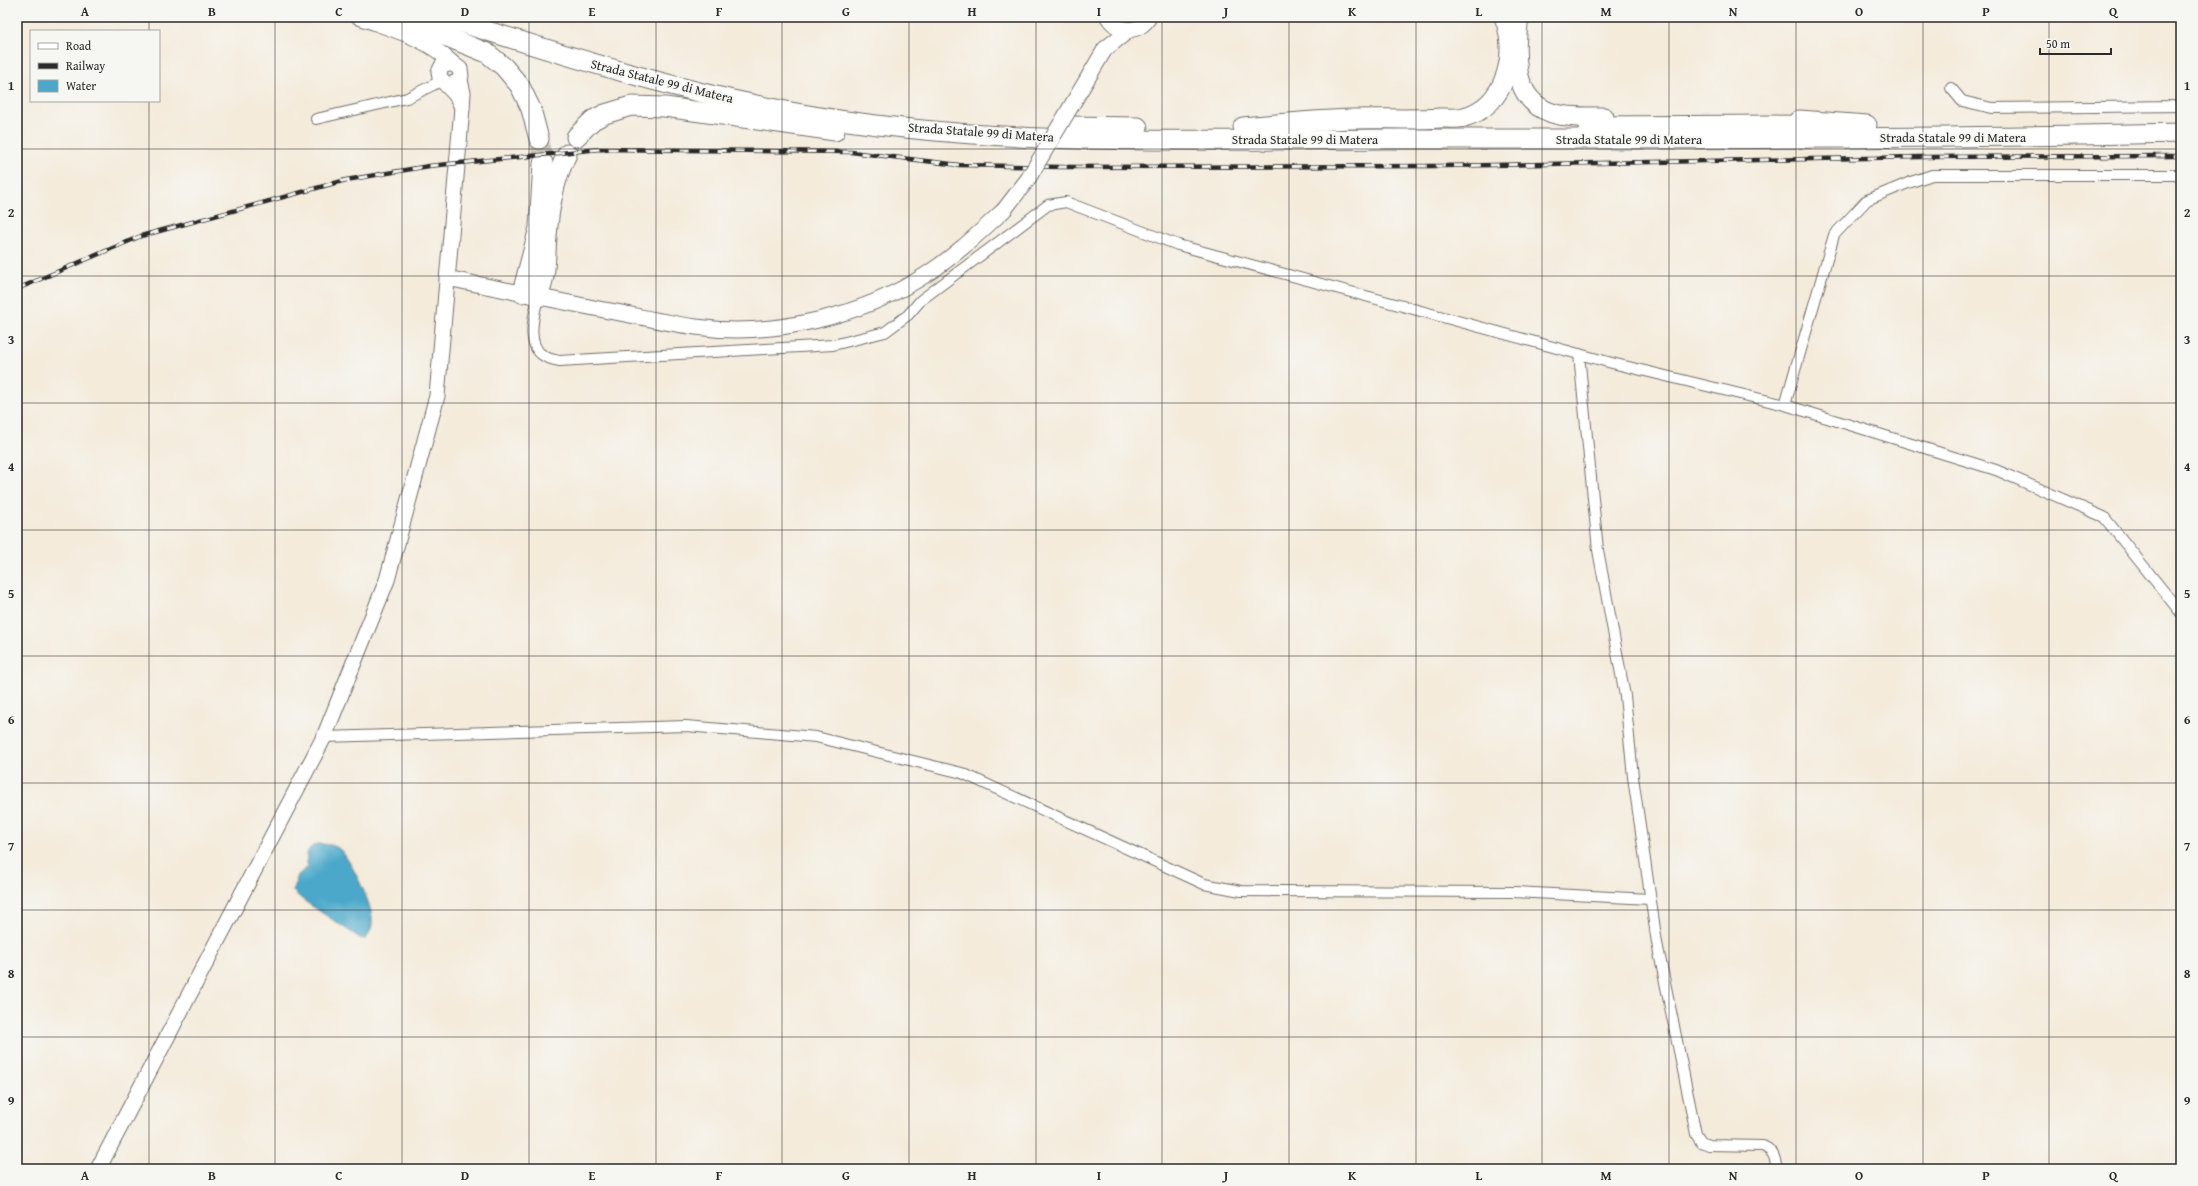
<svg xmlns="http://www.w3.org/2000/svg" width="2198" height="1186" font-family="'Gentium Book Plus',serif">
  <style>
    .water { fill: #4ca8ca; stroke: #3c6a7a }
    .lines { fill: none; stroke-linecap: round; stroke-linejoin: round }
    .highway-tunnel { stroke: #ccc5b8; stroke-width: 19; stroke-dasharray: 19 10; stroke-linecap: butt }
    .street-casing { stroke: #716e69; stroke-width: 12 }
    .secondary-casing { stroke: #716e69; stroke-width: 17 }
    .highway-casing { stroke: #716e69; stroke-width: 21 }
    .street { stroke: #fff; stroke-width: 10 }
    .secondary { stroke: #fff; stroke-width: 15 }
    .highway { stroke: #fff; stroke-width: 19 }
    .rail-casing { stroke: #2b2b2b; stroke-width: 4.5 }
    .rail { stroke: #f6f6f2; stroke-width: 3; stroke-dasharray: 9; stroke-linecap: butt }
    .secondary-bridge-casing { stroke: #716e69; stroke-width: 17; stroke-linecap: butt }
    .secondary-bridge { stroke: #fff; stroke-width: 15 }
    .grid { fill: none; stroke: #2b2b2b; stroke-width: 1; stroke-opacity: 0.55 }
    .labels { text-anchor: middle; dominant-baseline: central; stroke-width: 4; stroke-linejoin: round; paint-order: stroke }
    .street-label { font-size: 13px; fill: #2b2b2b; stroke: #f6f6f2 }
    .neatline { fill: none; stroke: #2b2b2b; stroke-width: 1.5 }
    .grid-label { font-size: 13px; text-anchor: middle; font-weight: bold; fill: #2b2b2b }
  </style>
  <rect width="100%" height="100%" fill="#f6f6f2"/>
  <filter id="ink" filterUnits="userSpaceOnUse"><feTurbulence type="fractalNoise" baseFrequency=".025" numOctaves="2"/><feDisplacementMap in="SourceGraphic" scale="8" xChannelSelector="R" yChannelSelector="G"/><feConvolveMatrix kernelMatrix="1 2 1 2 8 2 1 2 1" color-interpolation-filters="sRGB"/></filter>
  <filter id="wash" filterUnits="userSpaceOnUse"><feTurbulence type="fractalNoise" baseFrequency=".012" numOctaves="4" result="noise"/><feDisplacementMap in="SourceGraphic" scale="16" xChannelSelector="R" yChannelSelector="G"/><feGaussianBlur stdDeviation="0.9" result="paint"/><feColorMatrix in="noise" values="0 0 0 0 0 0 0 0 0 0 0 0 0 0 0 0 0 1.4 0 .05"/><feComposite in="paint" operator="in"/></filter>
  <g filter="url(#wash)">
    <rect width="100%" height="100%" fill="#f4ebdb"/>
    <path class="water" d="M317,844C323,844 332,844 338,848C349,855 372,905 372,918C373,925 370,933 366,939L360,938L303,900L293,891L298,875L308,867C305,857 306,848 317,844Z"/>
  </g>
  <g filter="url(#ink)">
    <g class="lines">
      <polyline class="highway-tunnel" points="539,139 543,163"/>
      <g class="street-casing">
        <g id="street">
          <polyline points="1951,88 1962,101 1992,108 2181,106"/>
          <polyline points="316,119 407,98 441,81"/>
          <path d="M538,297C534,315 525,345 544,356C549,359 555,360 559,361L833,345L885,332L908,315L921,300L1048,205L1066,202L1178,245L1612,363L1785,405L1996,470L2104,517L2181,613"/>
          <path d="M1579,354L1598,550L1625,696L1633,777L1657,943L1696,1134L1701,1142L1709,1145L1763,1146C1774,1151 1775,1158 1777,1169"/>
          <polyline points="1785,405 1834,235 1867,200 1908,183 1932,175 2181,175"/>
          <polyline points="324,737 686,726 816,737 962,773 1204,884 1241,891 1514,892 1650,899"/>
        </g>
      </g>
      <g class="secondary-casing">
        <g id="secondary">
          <path d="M359,17C391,29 428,38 452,63"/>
          <path d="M1108,17C1118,33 1139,34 1149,17"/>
          <polyline points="1105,49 1129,30"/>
          <polyline points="448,85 458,82 461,76 460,69 452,63 442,66 439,72 440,78 456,95 462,107"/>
          <path d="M447,278C499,289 551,299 604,310C634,315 665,323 696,327C772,338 863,316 927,274C955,256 979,233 1004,210"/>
          <polyline points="98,1169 324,737 387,580 437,396 462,108 463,93 460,80"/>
        </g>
      </g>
      <g class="highway-casing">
        <g id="highway">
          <polyline points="398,17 487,53 504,67 520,86 531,109 539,139"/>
          <path d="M443,17C558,53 672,90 791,112C988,148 1190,140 1388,139C1653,139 1917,139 2181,133"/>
          <path d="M1519,17C1514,51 1511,100 1552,113C1568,118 1587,117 1604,117"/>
          <polyline points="1799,120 1867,125"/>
          <polyline points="1066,126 1138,127"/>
          <polyline points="1588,126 1812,125"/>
          <path d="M1243,127C1279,124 1316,120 1352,119C1381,118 1411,120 1440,118C1447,118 1457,119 1464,117C1506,106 1519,53 1504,17"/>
          <polyline points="576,137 593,120 605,114 631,106 665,107 835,131"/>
          <polyline points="522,293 539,228 543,163"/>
          <path d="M538,297C547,275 545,260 547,237C549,207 554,180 567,154"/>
        </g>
      </g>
      <use href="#street" class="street"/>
      <use href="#secondary" class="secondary"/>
      <use href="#highway" class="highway"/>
      <g class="rail-casing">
        <polyline id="rail" points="17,289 141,236 346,180 429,166 600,149 851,152 959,165 1061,167 1443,166 1921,157 2181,156"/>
      </g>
      <use href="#rail" class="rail"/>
      <g class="secondary-bridge-casing">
        <polyline id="secondary-bridge" points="1004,210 1028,179 1105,49"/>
      </g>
      <use href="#secondary-bridge" class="secondary-bridge"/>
    </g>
  </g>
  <path class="grid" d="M149,17V31M275,17V1169M402,17V1169M529,17V1169M656,17V1169M782,17V1169M909,17V1169M1036,17V1169M1162,17V1169M1289,17V1169M1416,17V1169M1542,17V1169M1669,17V1169M1796,17V1169M1923,17V1169M2049,17V1169M149,101V1169M17,149H2181M17,276H2181M17,403H2181M17,530H2181M17,656H2181M17,783H2181M17,910H2181M17,1037H2181"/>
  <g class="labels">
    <g class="street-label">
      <text transform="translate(662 81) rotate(14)">Strada Statale 99 di Matera</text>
      <text transform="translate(981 132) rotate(4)">Strada Statale 99 di Matera</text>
      <text x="1953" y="137">Strada Statale 99 di Matera</text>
      <text x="1305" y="139">Strada Statale 99 di Matera</text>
      <text x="1629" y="139">Strada Statale 99 di Matera</text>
    </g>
  </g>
  <rect width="2198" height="1186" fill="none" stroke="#f6f6f2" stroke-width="44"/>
  <rect x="30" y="30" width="130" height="72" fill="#f6f6f2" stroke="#a5a5a2"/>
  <rect x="38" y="43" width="20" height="6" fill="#ffffff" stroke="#a5a5a2"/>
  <text x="66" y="50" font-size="12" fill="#2b2b2b">Road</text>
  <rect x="38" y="63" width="20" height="6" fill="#2b2b2b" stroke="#a5a5a2"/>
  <text x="66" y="70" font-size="12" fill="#2b2b2b">Railway</text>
  <rect x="38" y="80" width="20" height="12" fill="#4ca8ca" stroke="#a5a5a2"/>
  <text x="66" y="90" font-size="12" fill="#2b2b2b">Water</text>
  <path d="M2040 48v6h71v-6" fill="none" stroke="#2b2b2b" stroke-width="2"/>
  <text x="2046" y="48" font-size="12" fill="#2b2b2b" stroke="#f6f6f2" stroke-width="3" paint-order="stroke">50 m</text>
  <rect x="22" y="22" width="2154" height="1142" class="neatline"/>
  <g class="grid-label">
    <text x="85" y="16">A</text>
    <text x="212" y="16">B</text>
    <text x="339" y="16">C</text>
    <text x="465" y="16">D</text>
    <text x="592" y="16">E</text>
    <text x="719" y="16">F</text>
    <text x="846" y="16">G</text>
    <text x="972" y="16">H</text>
    <text x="1099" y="16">I</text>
    <text x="1226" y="16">J</text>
    <text x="1352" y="16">K</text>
    <text x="1479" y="16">L</text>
    <text x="1606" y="16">M</text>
    <text x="1733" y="16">N</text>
    <text x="1859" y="16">O</text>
    <text x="1986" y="16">P</text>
    <text x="2113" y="16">Q</text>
    <text x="11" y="90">1</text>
    <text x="2187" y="90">1</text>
    <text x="11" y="217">2</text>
    <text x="2187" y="217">2</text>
    <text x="11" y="344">3</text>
    <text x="2187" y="344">3</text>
    <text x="11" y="471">4</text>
    <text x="2187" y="471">4</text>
    <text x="11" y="598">5</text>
    <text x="2187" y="598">5</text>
    <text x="11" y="724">6</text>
    <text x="2187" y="724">6</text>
    <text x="11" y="851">7</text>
    <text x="2187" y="851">7</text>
    <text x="11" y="978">8</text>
    <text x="2187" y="978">8</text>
    <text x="11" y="1105">9</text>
    <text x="2187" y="1105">9</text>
    <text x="85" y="1180">A</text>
    <text x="212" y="1180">B</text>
    <text x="339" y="1180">C</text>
    <text x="465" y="1180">D</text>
    <text x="592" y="1180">E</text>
    <text x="719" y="1180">F</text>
    <text x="846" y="1180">G</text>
    <text x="972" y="1180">H</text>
    <text x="1099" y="1180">I</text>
    <text x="1226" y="1180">J</text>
    <text x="1352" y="1180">K</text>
    <text x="1479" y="1180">L</text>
    <text x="1606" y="1180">M</text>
    <text x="1733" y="1180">N</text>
    <text x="1859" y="1180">O</text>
    <text x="1986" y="1180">P</text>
    <text x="2113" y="1180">Q</text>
  </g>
</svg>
